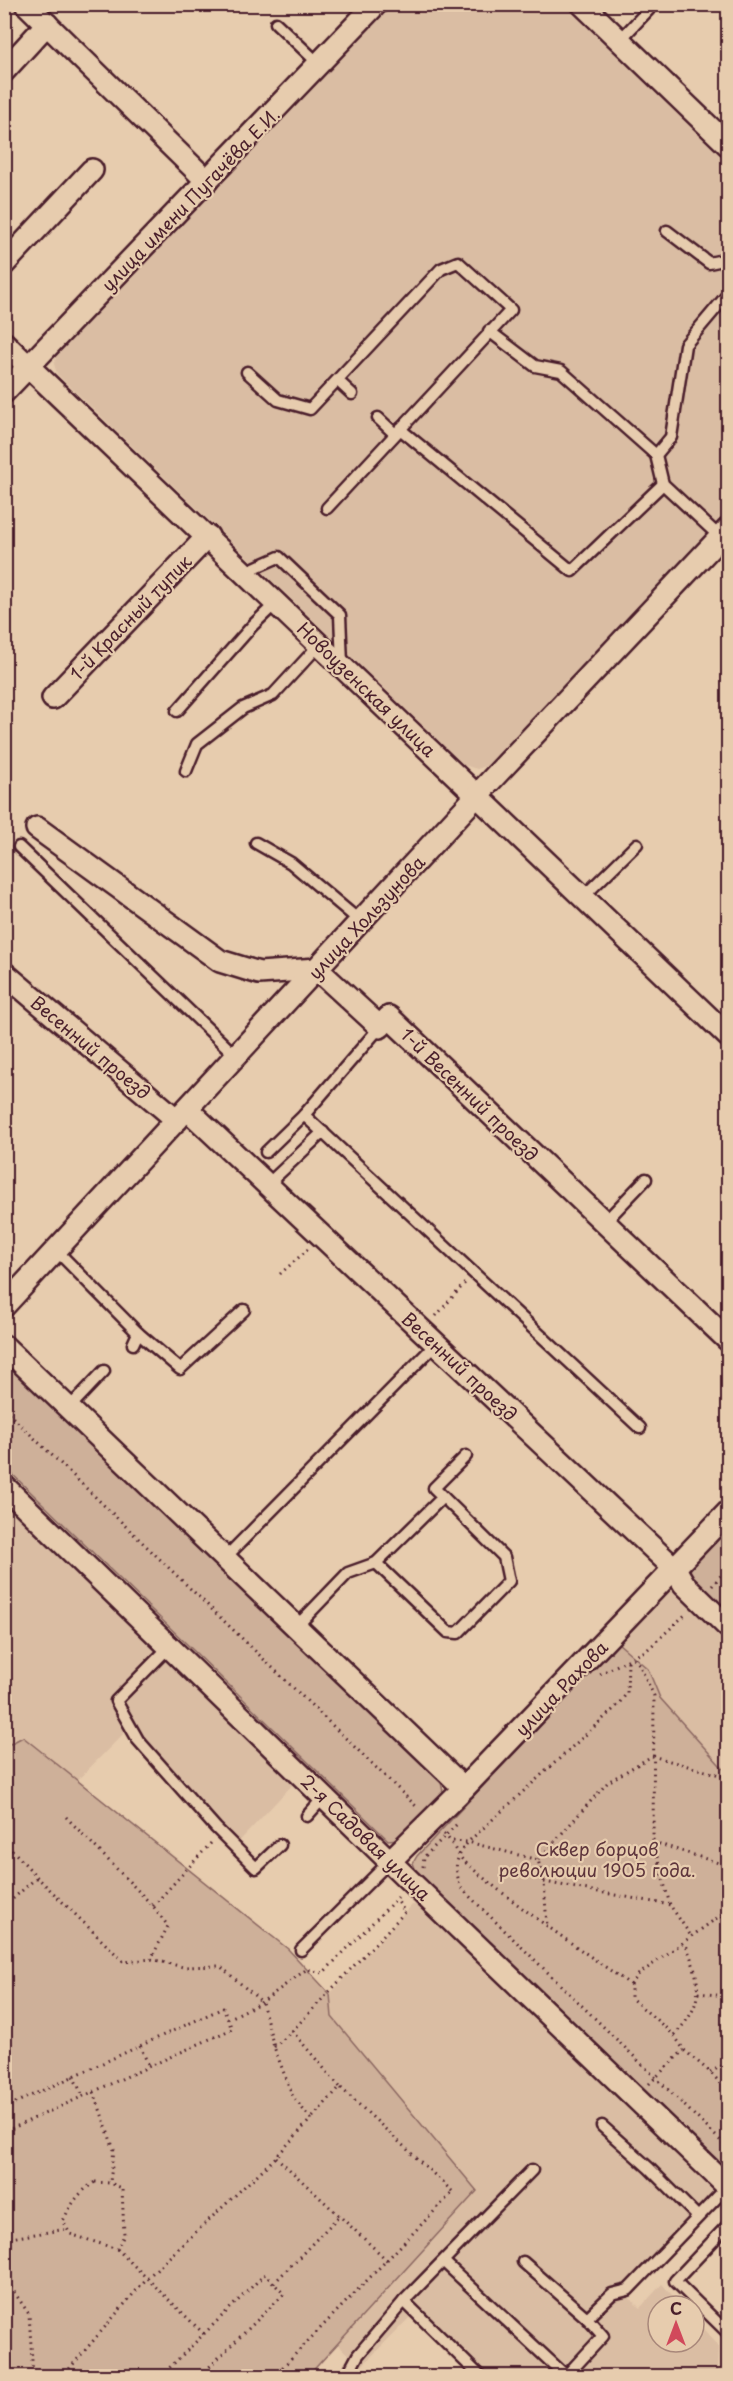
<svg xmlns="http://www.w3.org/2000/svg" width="733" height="2381" font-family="'Playpen Sans',sans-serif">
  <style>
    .built { fill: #dabda3 }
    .green { fill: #ceb099; stroke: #8c6862; stroke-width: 1.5 }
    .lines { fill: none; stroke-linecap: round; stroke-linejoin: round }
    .lane-casing { stroke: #4a1f2b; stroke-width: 15 }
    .street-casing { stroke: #4a1f2b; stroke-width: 26 }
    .path { stroke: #4a1f2b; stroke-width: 3; stroke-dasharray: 1.5 4.5; stroke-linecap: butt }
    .lane { stroke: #e7ccae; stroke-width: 10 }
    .street { stroke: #e7ccae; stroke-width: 21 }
    .labels { text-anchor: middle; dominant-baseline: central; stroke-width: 4.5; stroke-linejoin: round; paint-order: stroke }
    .street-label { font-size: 18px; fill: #4a1f2b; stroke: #e7ccae }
    .park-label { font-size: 18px; fill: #5e353c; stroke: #e7ccae }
  </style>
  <rect width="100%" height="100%" fill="#e7ccae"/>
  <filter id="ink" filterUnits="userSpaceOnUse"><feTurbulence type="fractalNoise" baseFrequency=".0167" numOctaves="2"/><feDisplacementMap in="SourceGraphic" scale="12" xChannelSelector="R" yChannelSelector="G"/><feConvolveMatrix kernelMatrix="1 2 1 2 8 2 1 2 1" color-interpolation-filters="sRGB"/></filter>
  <g filter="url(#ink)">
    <g class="built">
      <polygon points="392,5 564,5 728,163 728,511 492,764 477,769 464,765 57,374 54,364 58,352"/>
      <polygon points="4,1502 294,1783 232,1849 141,1751 135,1722 55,1803 5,1835"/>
      <polygon points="676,1590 728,1636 728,1774 660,1698 648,1669 618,1643 667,1593"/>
      <polygon points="420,1904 715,2193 622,2291 640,2308 662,2284 682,2306 658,2306 658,2342 694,2342 694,2319 718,2345 717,2376 471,2376 410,2317 361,2367 331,2338 333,2047 330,1994 412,1905"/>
    </g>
    <g class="green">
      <polygon points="4,1358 441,1782 443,1792 399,1839 388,1840 5,1467"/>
      <path d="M728,1524V1617C721,1609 695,1589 691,1581C682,1564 718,1535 728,1524Z"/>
      <polygon points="618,1643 648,1669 660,1698 728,1774 728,2170 416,1871 413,1863 417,1856"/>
      <polygon points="23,1737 288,1949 330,1994 332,2017 477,2191 308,2376 5,2376 4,1747"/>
    </g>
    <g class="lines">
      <g class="lane-casing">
        <g id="lane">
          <polyline points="276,23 319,64"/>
          <polyline points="620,40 654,4"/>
          <polyline points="667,231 709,263 728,259"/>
          <polyline points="489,331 535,366 561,371 656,455 663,484 721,538"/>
          <polyline points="247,372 278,400 310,409 441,269 458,262 511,310 327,508"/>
          <polyline points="338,381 352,394"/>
          <polyline points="378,418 395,434"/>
          <polyline points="400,429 572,571 663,484"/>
          <polyline points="656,455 671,437 685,345 728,294"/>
          <polyline points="245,572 279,557 340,615 342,664"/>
          <polyline points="177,711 253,625 277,602"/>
          <polyline points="186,771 197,744 243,708 273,695 320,644"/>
          <polyline points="256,843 291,863 361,922"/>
          <polyline points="19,847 236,1056"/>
          <polyline points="583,897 637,844"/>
          <polyline points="304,1115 640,1428"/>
          <polyline points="266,1152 304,1115 380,1027"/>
          <polyline points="267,1185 323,1132"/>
          <polyline points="605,1222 646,1179"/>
          <polyline points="56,1250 138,1333"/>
          <polyline points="133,1344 138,1333 180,1369 244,1310"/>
          <polyline points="69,1408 104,1371"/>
          <polyline points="225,1558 436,1344"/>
          <polyline points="376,1563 448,1632 458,1633 509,1581 504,1557 434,1488 466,1456"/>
          <polyline points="296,1627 348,1573 376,1563 443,1497"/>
          <polyline points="170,1646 116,1701 138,1740 216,1828 256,1868 280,1845"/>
          <polyline points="307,1816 324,1797"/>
          <polyline points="301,1950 390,1861"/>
          <polyline points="602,2126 649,2168 697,2216"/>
          <polyline points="728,2225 675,2281 728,2333"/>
          <polyline points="444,2262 566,2376 603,2336 587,2318 612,2294 628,2290 728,2186"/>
          <polyline points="523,2262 587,2318"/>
          <polyline points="404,2301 480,2376"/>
          <polyline points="355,2376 350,2370 358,2355 404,2301 532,2170"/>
        </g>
      </g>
      <g class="street-casing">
        <g id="street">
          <polyline points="26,4 207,181"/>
          <polyline points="582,4 728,145"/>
          <polyline points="4,71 47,24"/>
          <polyline points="4,264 92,170"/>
          <polyline points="4,343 728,1036"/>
          <polyline points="4,392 376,4"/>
          <polyline points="53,698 208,536"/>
          <polyline points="37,828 220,961 259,973 317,969 380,1027 389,1017 728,1340"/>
          <polyline points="4,973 177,1120"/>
          <polyline points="187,1109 675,1569 684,1584 728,1627"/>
          <polyline points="4,1306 495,776 728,529"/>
          <polyline points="4,1346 464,1788"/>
          <polyline points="4,1486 412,1883 728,2187"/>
          <polyline points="390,1861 464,1788 728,1512"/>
        </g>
      </g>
      <g class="path">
        <polyline points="280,1274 308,1249"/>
        <polyline points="436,1316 465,1283"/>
        <polyline points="4,1409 418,1808"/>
        <polyline points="712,1586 728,1567"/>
        <polyline points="634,1658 639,1664 654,1696 653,1842 670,1905 691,1936"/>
        <path d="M628,1661L627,1693L617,1706L468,1842C454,1861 454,1866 461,1888L728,2148"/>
        <polyline points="600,1674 647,1650 687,1613"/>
        <polyline points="66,1817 153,1906 168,1926 151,1959"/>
        <path d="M444,1834C453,1842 456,1855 466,1863C518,1908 576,1946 631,1985V1998L674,2035L684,2050L710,2072L728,2091"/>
        <polyline points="4,1841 37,1877 124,1962 151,1959 183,1967 220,1966 262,2002 274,2047 293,2097 311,2119 276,2157 147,2278 63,2376"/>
        <polyline points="453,1841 468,1842 538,1860 544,1882 547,1926"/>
        <polyline points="653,1842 728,1866"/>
        <polyline points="538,1860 608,1782 652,1756 727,1777 728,1786"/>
        <polyline points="423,1867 424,1857 459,1822"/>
        <polyline points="544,1882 670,1905"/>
        <polyline points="153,1906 211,1843"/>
        <polyline points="4,1907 37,1877"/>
        <polyline points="721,1917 728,1930"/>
        <polyline points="631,1985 638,1975 728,1910"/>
        <polyline points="698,1993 717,1995"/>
        <polyline points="228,2019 262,2002 307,1969 323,1973 398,1897"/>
        <polyline points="292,2031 405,1912 396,1899"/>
        <path d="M674,2035C707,2002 700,1981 685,1942"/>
        <polyline points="140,2046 149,2066"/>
        <polyline points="274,2047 292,2031 340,2087"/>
        <polyline points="710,2072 728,2063"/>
        <polyline points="73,2076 83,2096"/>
        <polyline points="649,2084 684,2050"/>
        <polyline points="94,2092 114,2150 110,2182"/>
        <polyline points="4,2108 223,2008 232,2029 4,2132"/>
        <polyline points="276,2157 388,2261"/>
        <path d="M95,2182L110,2183L122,2188L124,2235L117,2249L70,2234L63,2221C71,2204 79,2192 95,2182Z"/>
        <polyline points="4,2239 67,2229"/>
        <polyline points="117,2249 204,2334"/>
        <polyline points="4,2277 29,2314 33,2376"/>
        <polyline points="274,2283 339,2216"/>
        <polyline points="161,2376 265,2274 284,2294 200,2376"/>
        <polyline points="274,2376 453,2192 340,2087 311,2119"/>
      </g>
      <use href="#lane" class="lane"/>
      <use href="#street" class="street"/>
    </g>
  </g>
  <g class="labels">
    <g class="street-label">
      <text transform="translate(190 199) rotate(-46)">улица имени Пугачёва Е.И.</text>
      <text transform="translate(130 617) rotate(-46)">1-й Красный тупик</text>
      <text transform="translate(367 689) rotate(44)">Новоузенская улица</text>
      <text transform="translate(366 917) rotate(-47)">улица Хользунова</text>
      <text transform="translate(91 1047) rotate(40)">Весенний проезд</text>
      <text transform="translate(470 1094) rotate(44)">1-й Весенний проезд</text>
      <text transform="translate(460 1366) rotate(43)">Весенний проезд</text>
      <text transform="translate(561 1688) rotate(-46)">улица Рахова</text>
      <text transform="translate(366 1837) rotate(44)">2-я Садовая улица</text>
    </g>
    <g class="park-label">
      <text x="597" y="1848">Сквер борцов<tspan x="597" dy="21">революции 1905 года.</tspan></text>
    </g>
  </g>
  <rect width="733" height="2381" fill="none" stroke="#e7ccae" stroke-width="24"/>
  <rect x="12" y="12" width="709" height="2357" fill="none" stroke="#4a1f2b" stroke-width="2" filter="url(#ink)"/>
  <g transform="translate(676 2324)"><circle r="28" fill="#e7ccae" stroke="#a8877a" stroke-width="1.5"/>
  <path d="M0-4.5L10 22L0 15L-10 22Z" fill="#d1495b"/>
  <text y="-9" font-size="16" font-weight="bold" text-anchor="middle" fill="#4a1f2b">С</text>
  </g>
</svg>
